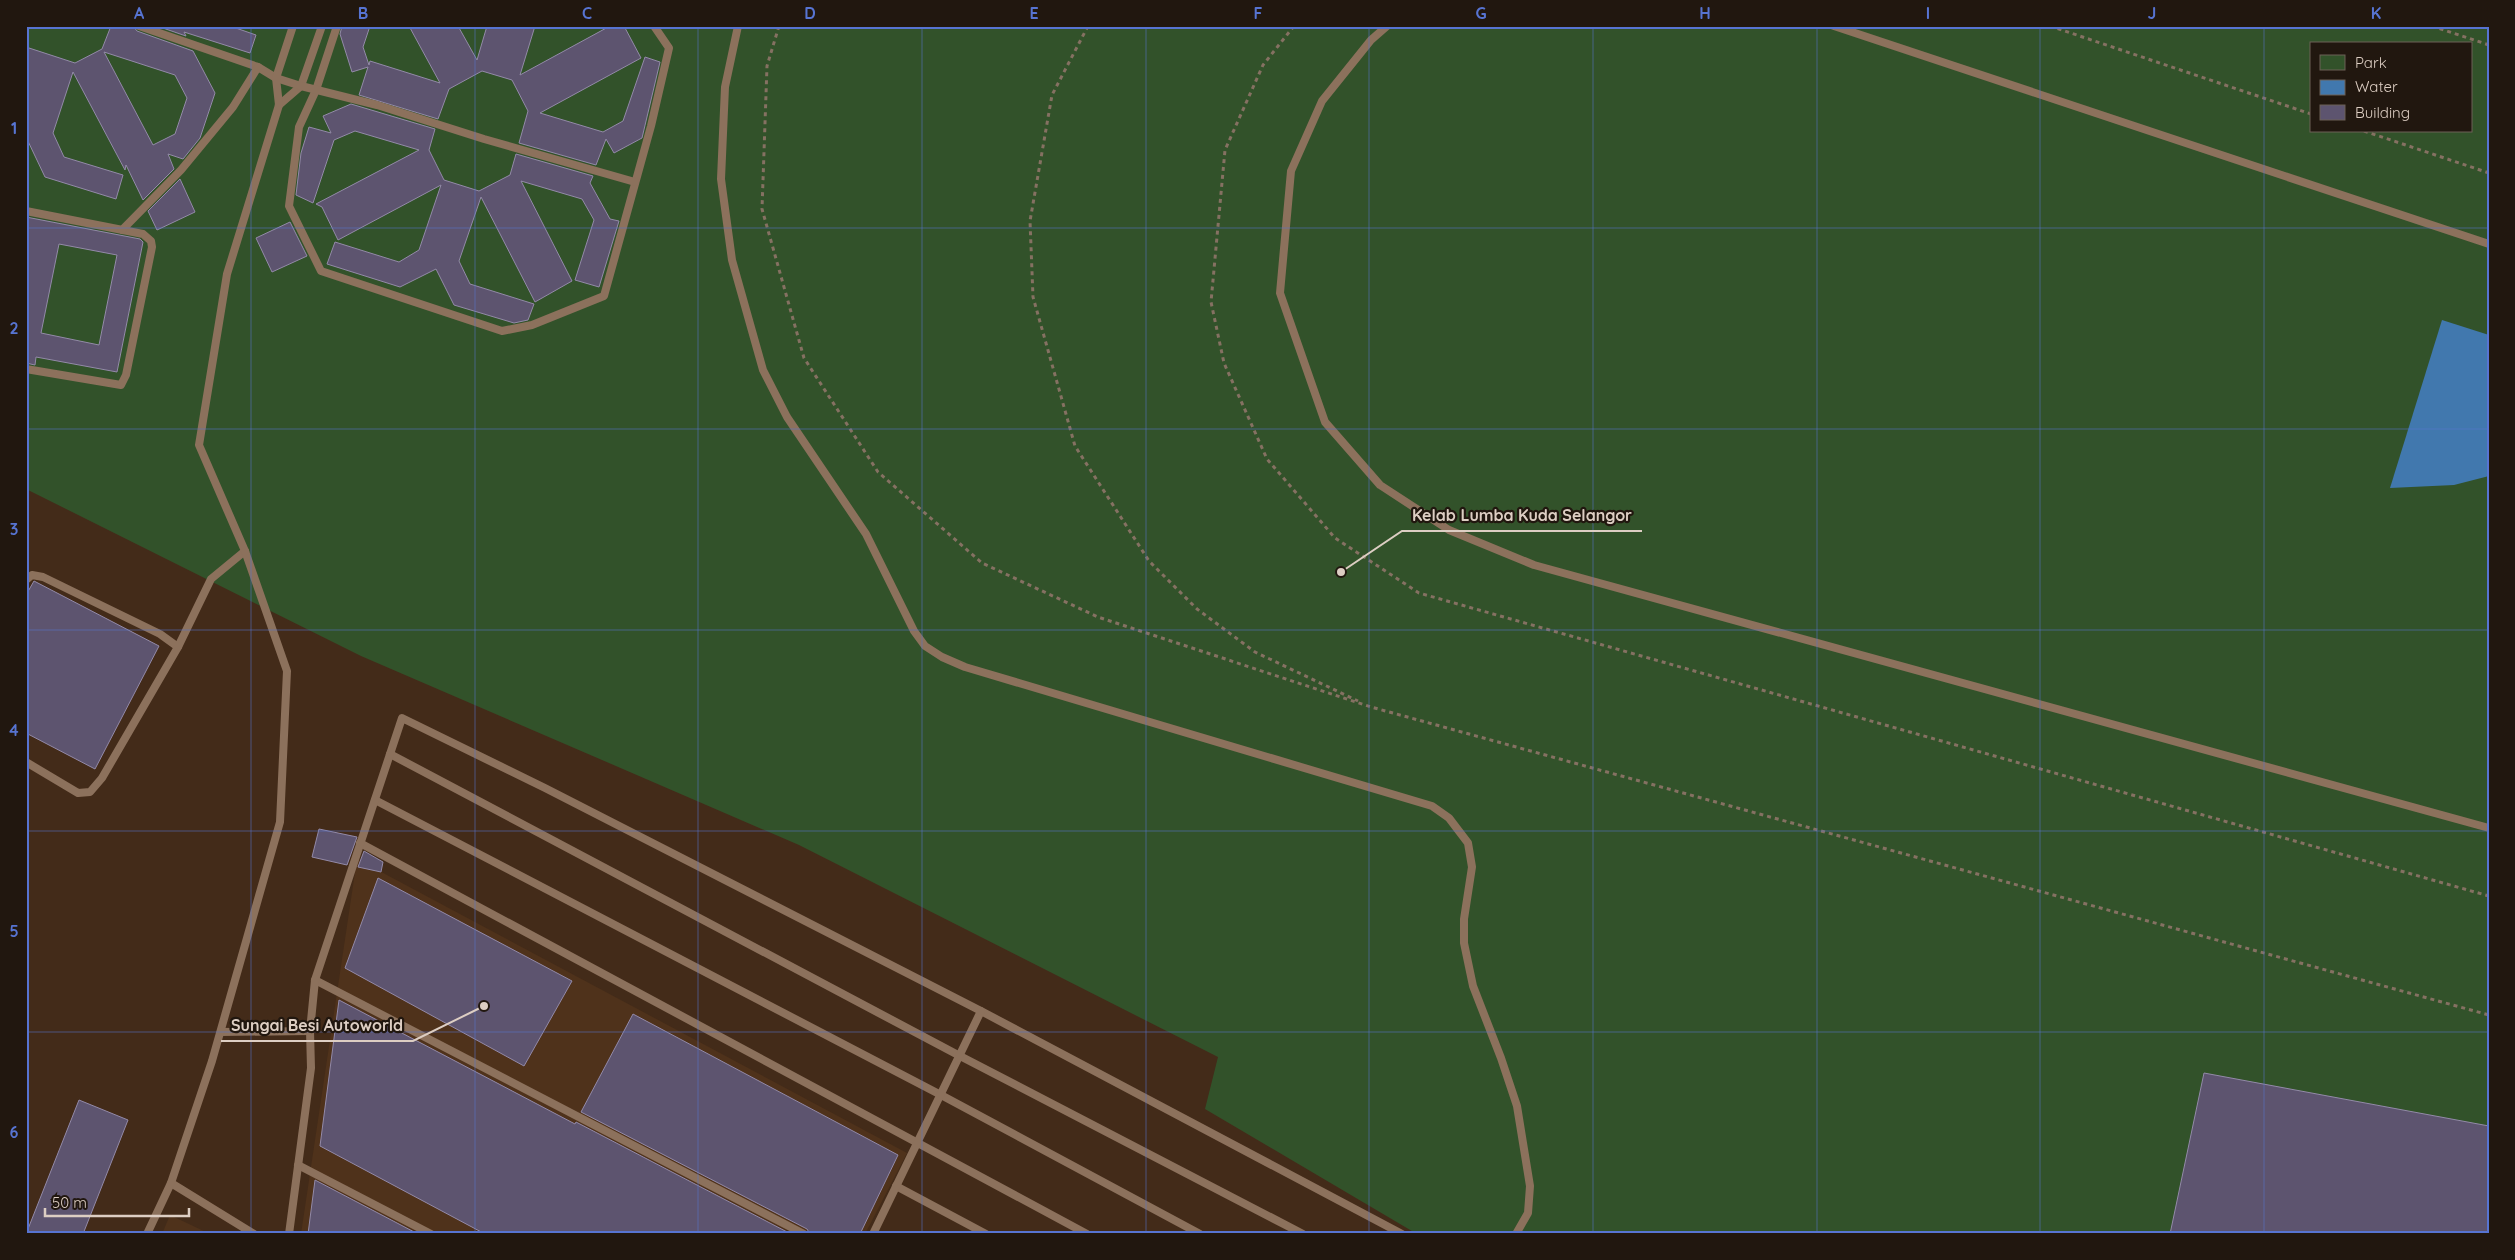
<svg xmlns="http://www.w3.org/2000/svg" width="2515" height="1260" font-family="Quicksand,sans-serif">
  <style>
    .built { fill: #4f321b }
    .green { fill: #32522a; fill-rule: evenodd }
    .water { fill: #4178ae }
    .building { fill: #5d546f; stroke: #938aa8; fill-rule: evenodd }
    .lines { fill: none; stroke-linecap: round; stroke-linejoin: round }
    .path { stroke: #857162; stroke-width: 3; stroke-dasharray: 4 4; stroke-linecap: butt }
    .lane { stroke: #8c715c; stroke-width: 8 }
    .grid { fill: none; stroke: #5774d2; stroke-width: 1; stroke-opacity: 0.55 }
    .leader { fill: none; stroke: #ddcec3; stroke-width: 2 }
    .callout-dot { fill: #ddcec3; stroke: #21170f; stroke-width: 2 }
    .callout-label { font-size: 16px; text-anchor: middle; font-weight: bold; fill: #ddcec3; stroke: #21170f; stroke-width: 4.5; stroke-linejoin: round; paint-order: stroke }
    .neatline { fill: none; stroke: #5774d2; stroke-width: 2 }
    .grid-label { font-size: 16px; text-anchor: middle; font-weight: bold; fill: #5774d2 }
  </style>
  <rect width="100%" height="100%" fill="#432b19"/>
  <g class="built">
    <polygon points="357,859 907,1153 865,1234 301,1234"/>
    <polygon points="170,1215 210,1234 162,1234"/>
  </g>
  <path class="green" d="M26,26H2489V1234H1417L1205,1109L1218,1057L799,845L361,656L26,489ZM2311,44H2471V131H2311Z"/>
  <polygon class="water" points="2442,320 2489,335 2489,476 2454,485 2390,488"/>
  <g class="building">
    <path d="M111,26H133L137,31L193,51L215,93L200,138L183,159L168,154L174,169L143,200L126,165L125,170L73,72L53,133L64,157L123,175L116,199L45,177L26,137V47L75,63L102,49ZM104,52L175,75L187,98L175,134L153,145Z"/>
    <polygon points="157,26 230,26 256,35 250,53 184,32 186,36"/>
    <polygon points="342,26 370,26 363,47 369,65 370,61 440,83 409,26 458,26 477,60 487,26 535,26 520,75 610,26 624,26 641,58 540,113 603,132 623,121 645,57 660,62 642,138 614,153 606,139 596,165 519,143 528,111 512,80 482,71 449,89 438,119 359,95 368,67 352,72 340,34"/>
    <polygon points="351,104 435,129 429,150 444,180 479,191 510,175 516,154 593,176 590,183 610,219 619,221 599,287 575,280 594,220 582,199 521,181 572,281 535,302 481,197 459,261 470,284 534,304 528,320 514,323 454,305 436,269 400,287 327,264 335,242 399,262 419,250 441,185 338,240 322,207 316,204 419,150 355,131 334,140 313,203 296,195 301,153 309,127 331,133 323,116"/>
    <polygon points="180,179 195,212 157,230 148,211"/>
    <path d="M26,217L140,239L143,242L117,372L36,357L35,365L26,363ZM59,244L117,255L99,345L41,333Z"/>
    <polygon points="290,222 307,256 272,272 256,238"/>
    <polygon points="34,581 159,646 95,769 26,733 26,595"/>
    <polygon points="319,829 357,837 347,865 312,857"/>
    <polygon points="364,851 383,862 381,872 358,867"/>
    <polygon points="378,878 572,981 524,1066 345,968"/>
    <polygon points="339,1000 575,1124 576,1122 791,1234 485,1234 320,1146"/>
    <polygon points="633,1014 898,1155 860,1234 810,1234 807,1229 581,1112"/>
    <polygon points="2204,1073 2489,1126 2489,1234 2170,1234"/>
    <polygon points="79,1100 128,1120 83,1234 26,1234"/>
    <polygon points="315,1180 418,1234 308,1234"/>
  </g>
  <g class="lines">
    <g class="path">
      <polyline points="779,26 767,66 762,209 804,358 878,472 982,563 1098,617 1371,707 2489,1015"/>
      <polyline points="1088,26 1052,95 1030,221 1033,297 1075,446 1149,561 1197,609 1255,652 1358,701"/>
      <polyline points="1294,26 1263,65 1225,150 1211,302 1224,363 1267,459 1335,538 1419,593 2489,896"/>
      <polyline points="2050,26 2311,114"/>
      <polyline points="2432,26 2489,45"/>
      <polyline points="2364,131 2489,173"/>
    </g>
    <g class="lane">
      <polyline points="139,26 258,67"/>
      <polyline points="337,26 316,90 299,127 289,206 321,271 502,331 532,325 604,296 651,126 669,48 654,26"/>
      <polyline points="738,26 725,87 721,179 732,260 763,370 787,417 866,534 914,631 925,646 942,657 965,667 1432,806 1449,818 1468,843 1472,867 1464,919 1464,943 1473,986 1501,1058 1517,1106 1530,1186 1528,1213 1516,1234"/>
      <polyline points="1387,26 1371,40 1322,101 1291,171 1280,293 1325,422 1380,485 1449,530 1534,565 2489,828"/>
      <polyline points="1834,26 2489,244"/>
      <polyline points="279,105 301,86 322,26"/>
      <polyline points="26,211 143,234 151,241 152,247 126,375 121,385 26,369"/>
      <polyline points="122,230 181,170 233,107 258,67 276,78 301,86 377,105 484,139 635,182"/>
      <polyline points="26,580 32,575 43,577 160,634 178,647"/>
      <polyline points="390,754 960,1056 1303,1234"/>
      <polyline points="26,762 78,793 90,792 102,778 178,647 211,579 245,551"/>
      <polyline points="375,800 941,1095 1200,1234"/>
      <polyline points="360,843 1087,1234"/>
      <polyline points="315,980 804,1234"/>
      <polyline points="981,1011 1402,1234"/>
      <polyline points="221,1032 310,1031"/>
      <polyline points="298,1165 431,1234"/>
      <polyline points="171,1183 254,1234"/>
      <polyline points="896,1186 986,1234"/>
      <polyline points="147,1234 171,1183 212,1061 280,822 287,671 245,551 199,445 227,274 279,105 276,78 293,26"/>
      <polyline points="289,1234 311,1068 310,1031 315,980 402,718 545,788 981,1011 873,1234"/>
    </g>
  </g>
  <path class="grid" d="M251,26V1234M475,26V1234M698,26V1234M922,26V1234M1146,26V1234M1369,26V1234M1593,26V1234M1817,26V1234M2040,26V1234M2264,26V1234M26,228H2489M26,429H2489M26,630H2489M26,831H2489M26,1032H2489"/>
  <path class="leader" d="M1341 572L1402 531H1642M484 1006L413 1041H221"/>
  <g class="callout-dot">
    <circle cx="1341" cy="572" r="5"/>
    <circle cx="484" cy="1006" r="5"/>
  </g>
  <g class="callout-label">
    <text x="1522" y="521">Kelab Lumba Kuda Selangor</text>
    <text x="317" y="1031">Sungai Besi Autoworld</text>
  </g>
  <rect width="2515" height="1260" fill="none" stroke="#21170f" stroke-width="55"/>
  <rect x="2310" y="42" width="162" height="90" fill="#21170f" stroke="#6c6057"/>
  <rect x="2320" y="55" width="25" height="15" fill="#32522a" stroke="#6c6057"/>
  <text x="2355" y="68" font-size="15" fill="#ddcec3">Park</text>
  <rect x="2320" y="80" width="25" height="15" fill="#4178ae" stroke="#6c6057"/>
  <text x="2355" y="92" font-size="15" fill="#ddcec3">Water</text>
  <rect x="2320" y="105" width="25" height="15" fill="#5d546f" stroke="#6c6057"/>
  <text x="2355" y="118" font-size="15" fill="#ddcec3">Building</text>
  <path d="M45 1208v8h144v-8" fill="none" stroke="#ddcec3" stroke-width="2.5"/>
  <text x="52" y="1208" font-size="15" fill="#ddcec3" stroke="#21170f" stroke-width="4" paint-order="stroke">50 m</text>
  <rect x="28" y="28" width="2460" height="1204" class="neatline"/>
  <g class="grid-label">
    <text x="139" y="19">A</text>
    <text x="363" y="19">B</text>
    <text x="587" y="19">C</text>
    <text x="810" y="19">D</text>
    <text x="1034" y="19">E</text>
    <text x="1258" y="19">F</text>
    <text x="1481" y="19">G</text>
    <text x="1705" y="19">H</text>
    <text x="1928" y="19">I</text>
    <text x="2152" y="19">J</text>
    <text x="2376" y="19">K</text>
    <text x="14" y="134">1</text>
    <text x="14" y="334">2</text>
    <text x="14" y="535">3</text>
    <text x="14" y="736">4</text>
    <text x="14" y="937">5</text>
    <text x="14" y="1138">6</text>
  </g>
</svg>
